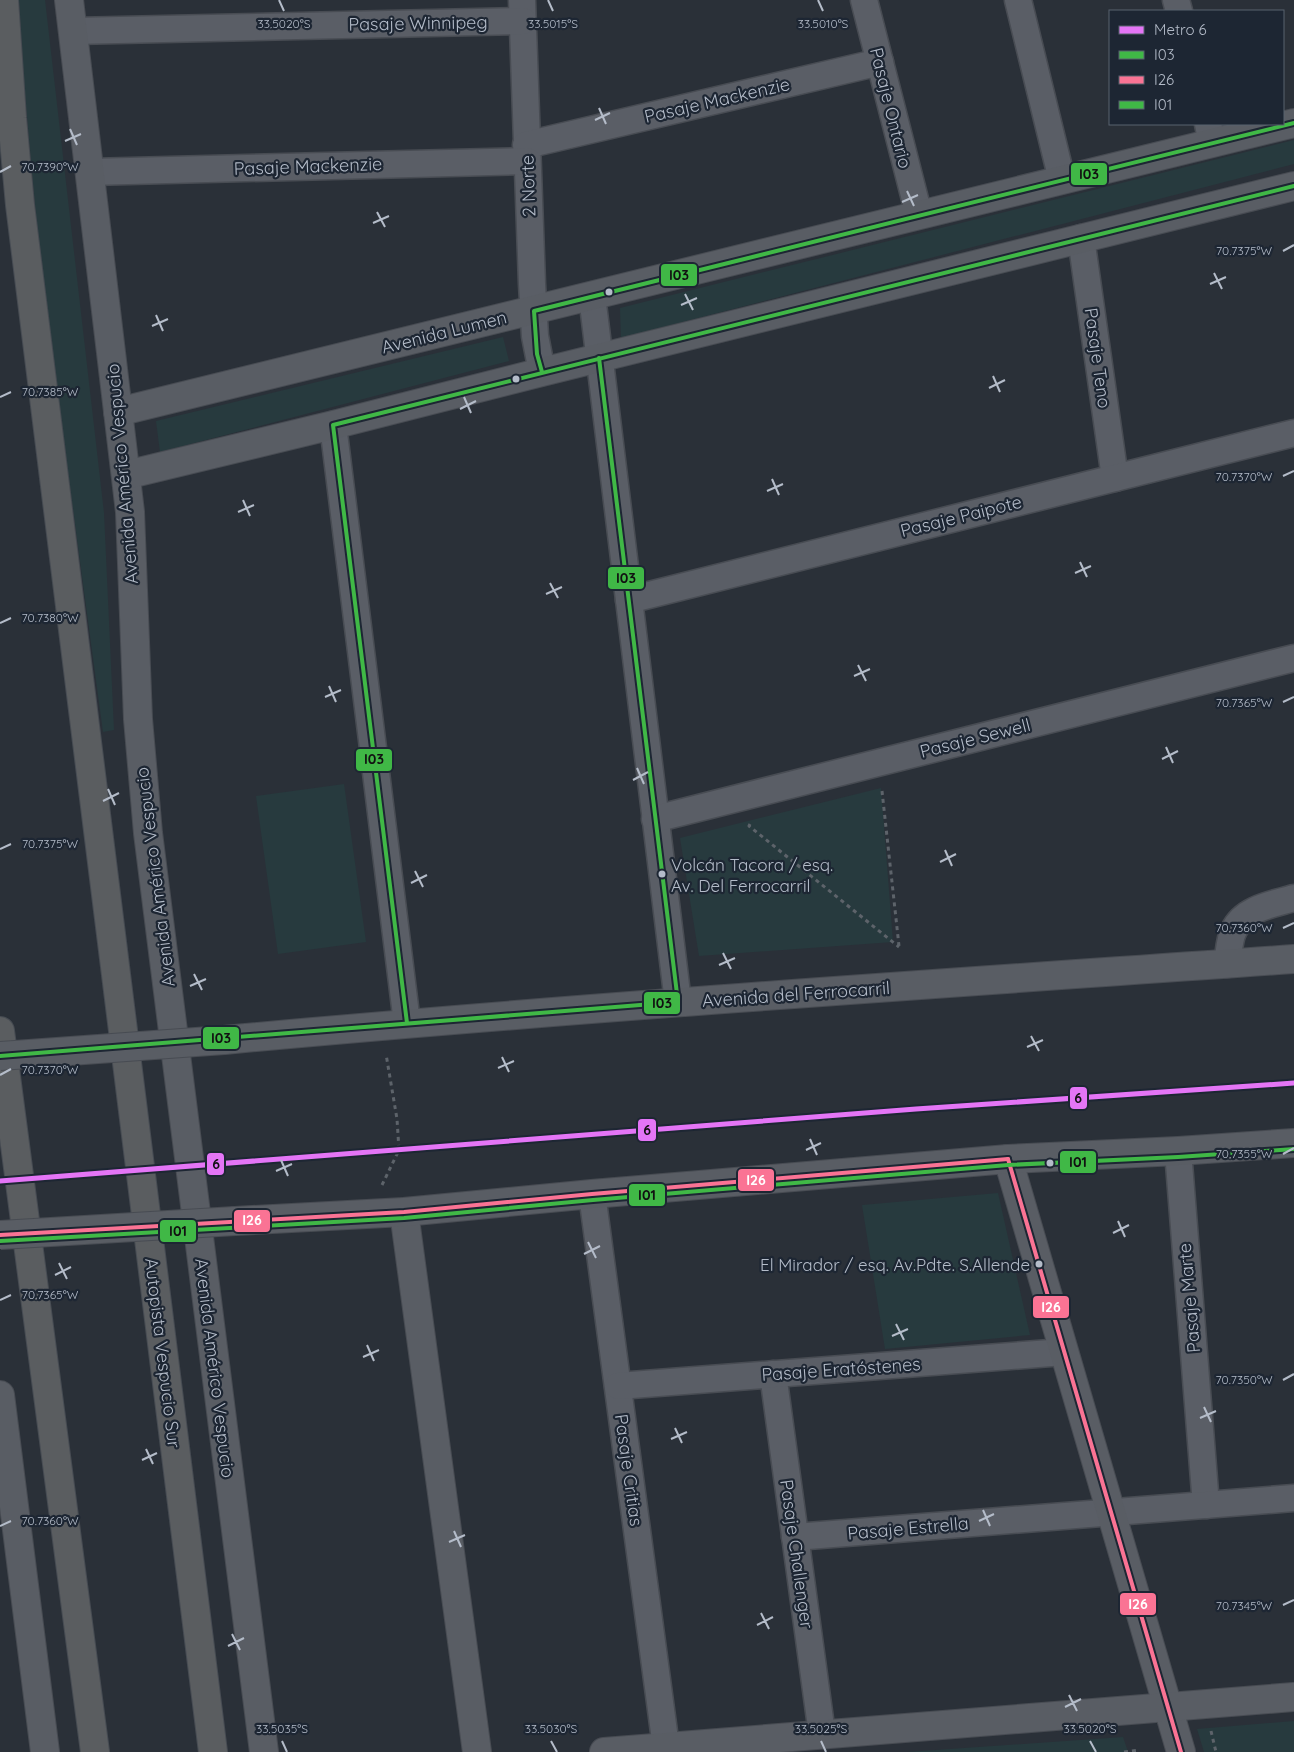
<svg xmlns="http://www.w3.org/2000/svg" width="1294" height="1752" font-family="Quicksand,sans-serif">
  <style>
    .green { fill: #273a3e }
    .lines { fill: none; stroke-linecap: round; stroke-linejoin: round }
    .street-casing { stroke: #484c53; stroke-width: 29 }
    .secondary-casing { stroke: #484c53; stroke-width: 30 }
    .highway-casing { stroke: #474c53; stroke-width: 30 }
    .path { stroke: #5d636a; stroke-width: 3; stroke-dasharray: 4 4; stroke-linecap: butt }
    .street { stroke: #5a5e66; stroke-width: 26 }
    .secondary { stroke: #595d64; stroke-width: 28 }
    .highway { stroke: #5a5d60; stroke-width: 28 }
    .secondary-bridge-casing { stroke: #484c53; stroke-width: 30; stroke-linecap: butt }
    .secondary-bridge { stroke: #595d64; stroke-width: 28 }
    .bus-1-casing { stroke: #1d2633; stroke-width: 8 }
    .bus-2-casing { stroke: #1d2633; stroke-width: 8 }
    .bus-3-casing { stroke: #1d2633; stroke-width: 8 }
    .bus-1 { stroke: #40b846; stroke-width: 4 }
    .bus-2 { stroke: #fa7394; stroke-width: 4 }
    .bus-3 { stroke: #40b846; stroke-width: 4 }
    .metro-1-casing { stroke: #1d2633; stroke-width: 9 }
    .metro-1 { stroke: #e475f6; stroke-width: 5 }
    .ticks { fill: none; stroke: #b4bcc9; stroke-width: 2 }
    .bus-dot { fill: #b4bcc9; stroke: #1d2633; stroke-width: 2 }
    .labels { text-anchor: middle; dominant-baseline: central; stroke-width: 4.5; stroke-linejoin: round; paint-order: stroke }
    .bus-label { font-size: 17px; fill: #b4bcc9; stroke: #1d2633; text-anchor: start }
    .street-label { font-size: 18px; fill: #b4bcc9; stroke: #1d2633 }
    .ticks-label { font-size: 12px; text-anchor: middle; fill: #b4bcc9; stroke: #1d2633; stroke-width: 4.5; stroke-linejoin: round; paint-order: stroke }
    .line-badge { stroke: #1d2633; stroke-width: 2 }
    .badge-label { font-size: 14px; text-anchor: middle; font-weight: bold; fill: #fff }
    .pale-badge-label { font-size: 14px; text-anchor: middle; font-weight: bold; fill: #111 }
  </style>
  <rect width="100%" height="100%" fill="#2a3038"/>
  <g class="green">
    <polygon points="19,0 45,0 104,513 114,730 103,732 41,272 24,84"/>
    <polygon points="1294,140 1294,164 621,338 620,308"/>
    <polygon points="503,337 509,361 160,452 156,421"/>
    <polygon points="344,784 366,942 278,954 256,796"/>
    <polygon points="881,788 893,942 699,956 680,838"/>
    <polygon points="998,1193 1030,1335 885,1349 862,1205"/>
    <polygon points="1294,1721 1294,1752 1204,1752 1197,1729"/>
    <polygon points="1123,1737 1128,1752 907,1752"/>
  </g>
  <g class="lines">
    <g class="street-casing">
      <g id="street">
        <polyline points="522,0 532,284 535,336 542,372"/>
        <polyline points="864,0 919,215"/>
        <polyline points="1018,0 1062,180"/>
        <polyline points="1176,0 1179,11"/>
        <polyline points="73,31 523,21"/>
        <polyline points="1208,124 1212,143"/>
        <polyline points="526,145 880,62"/>
        <polyline points="90,172 527,161"/>
        <polyline points="1081,238 1115,478"/>
        <polyline points="592,296 678,1002"/>
        <polyline points="333,425 407,1023"/>
        <polyline points="629,600 1294,433"/>
        <polyline points="655,819 1294,658"/>
        <path d="M1227,964C1229,953 1229,939 1234,930C1244,908 1274,904 1294,898"/>
        <polyline points="1178,1151 1206,1505"/>
        <polyline points="592,1194 666,1747"/>
        <polyline points="773,1374 822,1734"/>
        <polyline points="618,1386 1064,1352"/>
        <polyline points="795,1537 1294,1498"/>
      </g>
    </g>
    <g class="secondary-casing">
      <g id="secondary">
        <polyline points="69,0 130,512 138,719 148,833 264,1752"/>
        <polyline points="118,412 1294,123"/>
        <polyline points="126,475 333,425 542,372 1294,186"/>
        <path d="M224,1040C580,1007 937,984 1294,959"/>
        <polyline points="1008,1159 1181,1752"/>
        <polyline points="404,1212 477,1752"/>
        <polyline points="235,1221 404,1212 592,1194 1008,1159 1178,1151 1294,1143"/>
        <polyline points="0,1395 45,1752"/>
        <polyline points="604,1752 1294,1697"/>
      </g>
    </g>
    <g class="highway-casing">
      <g id="highway">
        <polyline points="4,0 12,118 20,205 213,1752"/>
        <polyline points="0,1031 95,1752"/>
      </g>
    </g>
    <g class="path">
      <polyline points="882,791 899,946"/>
      <polyline points="750,824 749,826 899,947"/>
      <polyline points="382,1185 399,1150 397,1119 386,1054"/>
      <polyline points="1211,1731 1216,1752"/>
      <polyline points="1124,1752 1139,1750"/>
    </g>
    <use href="#street" class="street"/>
    <use href="#secondary" class="secondary"/>
    <use href="#highway" class="highway"/>
    <g class="secondary-bridge-casing">
      <g id="secondary-bridge">
        <polyline points="0,1056 224,1040"/>
        <polyline points="0,1235 235,1221"/>
      </g>
    </g>
    <use href="#secondary-bridge" class="secondary-bridge"/>
    <g class="bus-1-casing">
      <g id="bus-1">
        <polyline points="542,372 537,354 534,311 1294,123"/>
        <polyline points="407,1023 333,425 1294,186"/>
        <polyline points="0,1056 678,1002 599,358"/>
      </g>
    </g>
    <g class="bus-2-casing">
      <g id="bus-2">
        <polyline points="1008,1159 1181,1752"/>
        <polyline points="0,1235 404,1212 592,1194 1008,1159"/>
      </g>
    </g>
    <g class="bus-3-casing">
      <polyline id="bus-3" points="0,1241 404,1218 593,1200 1008,1165 1178,1157 1294,1149"/>
    </g>
    <use href="#bus-1" class="bus-1"/>
    <use href="#bus-2" class="bus-2"/>
    <use href="#bus-3" class="bus-3"/>
    <g class="metro-1-casing">
      <polyline id="metro-1" points="0,1181 916,1109 1294,1083"/>
    </g>
    <use href="#metro-1" class="metro-1"/>
  </g>
  <path class="ticks" d="M279,0L284,11M548,0L553,11M818,0L823,11M599,108L606,124M595,120L610,113M70,129L77,145M65,141L81,134M0,172L11,166M907,191L914,206M902,202L918,195M377,212L385,227M373,223L389,216M1283,251L1294,245M1214,273L1222,289M1210,284L1226,277M685,294L693,310M681,305L697,298M156,315L163,331M152,326L168,319M993,376L1000,392M989,388L1005,380M0,397L11,392M464,397L471,413M460,409L476,401M1283,476L1294,471M772,479L779,495M767,491L783,484M243,500L250,516M238,512L254,505M1080,562L1087,577M1075,573L1091,566M550,583L558,598M546,594L562,587M0,623L11,618M858,665L866,681M854,676L870,669M329,686L336,702M325,697L341,690M1283,702L1294,697M1166,747L1173,763M1162,759L1178,751M637,768L644,784M633,780L648,772M108,789L115,805M103,801L119,793M0,849L11,844M945,850L952,866M940,862L956,854M415,871L423,887M411,883L427,875M1283,928L1294,923M723,953L731,969M719,965L735,958M194,974L202,990M190,986L206,979M1031,1036L1039,1051M1027,1047L1043,1040M502,1057L509,1072M498,1068L514,1061M0,1075L11,1069M810,1139L817,1155M806,1150L821,1143M1283,1154L1294,1148M281,1160L288,1176M276,1171L292,1164M1118,1221L1125,1237M1113,1233L1129,1225M588,1242L596,1258M584,1254L600,1246M59,1263L67,1279M55,1275L71,1267M0,1300L11,1295M896,1324L904,1340M892,1336L908,1329M367,1345L374,1361M363,1357L379,1350M1283,1380L1294,1374M1204,1407L1211,1422M1200,1418L1216,1411M675,1428L682,1443M671,1439L687,1432M146,1449L153,1464M142,1460L157,1453M983,1510L990,1526M979,1521L994,1514M0,1526L11,1521M454,1531L461,1547M449,1542L465,1535M1283,1605L1294,1600M761,1613L769,1629M757,1625L773,1617M232,1634L240,1650M228,1646L244,1638M1069,1695L1077,1711M1065,1707L1081,1699M282,1741L287,1752M551,1741L557,1752M821,1741L826,1752M1090,1741L1096,1752"/>
  <g class="bus-dot">
    <circle cx="609" cy="292" r="4.5"/>
    <circle cx="516" cy="379" r="4.5"/>
    <circle cx="662" cy="874" r="4.5"/>
    <circle cx="1050" cy="1163" r="4.5"/>
    <circle cx="1039" cy="1264" r="4.5"/>
  </g>
  <g class="labels">
    <g class="bus-label">
      <text x="671" y="864">Volcán Tacora / esq.<tspan x="671" dy="21">Av. Del Ferrocarril</tspan></text>
      <text x="1030" y="1264" text-anchor="end">El Mirador / esq. Av.Pdte. S.Allende</text>
    </g>
    <g class="street-label">
      <text transform="translate(418 23) rotate(-1)">Pasaje Winnipeg</text>
      <text transform="translate(717 100) rotate(-13)">Pasaje Mackenzie</text>
      <text transform="translate(891 108) rotate(76)">Pasaje Ontario</text>
      <text transform="translate(308 166) rotate(-2)">Pasaje Mackenzie</text>
      <text transform="translate(528 186) rotate(-92)">2 Norte</text>
      <text transform="translate(444 332) rotate(-14)">Avenida Lumen</text>
      <text transform="translate(1098 358) rotate(82)">Pasaje Teno</text>
      <text transform="translate(122 474) rotate(-95)">Avenida Américo Vespucio</text>
      <text transform="translate(961 516) rotate(-14)">Pasaje Paipote</text>
      <text transform="translate(975 738) rotate(-14)">Pasaje Sewell</text>
      <text transform="translate(155 877) rotate(-97)">Avenida Américo Vespucio</text>
      <text transform="translate(796 994) rotate(-4)">Avenida del Ferrocarril</text>
      <text transform="translate(1189 1298) rotate(-95)">Pasaje Marte</text>
      <text transform="translate(163 1353) rotate(83)">Autopista Vespucio Sur</text>
      <text transform="translate(215 1368) rotate(83)">Avenida Américo Vespucio</text>
      <text transform="translate(841 1369) rotate(-4)">Pasaje Eratóstenes</text>
      <text transform="translate(629 1470) rotate(82)">Pasaje Critias</text>
      <text transform="translate(908 1528) rotate(-5)">Pasaje Estrella</text>
      <text transform="translate(797 1554) rotate(82)">Pasaje Challenger</text>
    </g>
  </g>
  <g class="ticks-label">
    <text x="284" y="28">33.5020°S</text>
    <text x="553" y="28">33.5015°S</text>
    <text x="823" y="28">33.5010°S</text>
    <text x="50" y="171">70.7390°W</text>
    <text x="1244" y="255">70.7375°W</text>
    <text x="50" y="396">70.7385°W</text>
    <text x="1244" y="481">70.7370°W</text>
    <text x="50" y="622">70.7380°W</text>
    <text x="1244" y="707">70.7365°W</text>
    <text x="50" y="848">70.7375°W</text>
    <text x="1244" y="932">70.7360°W</text>
    <text x="50" y="1074">70.7370°W</text>
    <text x="1244" y="1158">70.7355°W</text>
    <text x="50" y="1299">70.7365°W</text>
    <text x="1244" y="1384">70.7350°W</text>
    <text x="50" y="1525">70.7360°W</text>
    <text x="1244" y="1610">70.7345°W</text>
    <text x="282" y="1733">33.5035°S</text>
    <text x="551" y="1733">33.5030°S</text>
    <text x="821" y="1733">33.5025°S</text>
    <text x="1090" y="1733">33.5020°S</text>
  </g>
  <g class="line-badge">
    <rect x="1070" y="162" width="38" height="24" rx="5" fill="#40b846"/>
    <rect x="660" y="263" width="38" height="24" rx="5" fill="#40b846"/>
    <rect x="607" y="566" width="38" height="24" rx="5" fill="#40b846"/>
    <rect x="355" y="748" width="38" height="24" rx="5" fill="#40b846"/>
    <rect x="643" y="991" width="38" height="24" rx="5" fill="#40b846"/>
    <rect x="202" y="1026" width="38" height="24" rx="5" fill="#40b846"/>
    <rect x="1069" y="1086" width="19" height="24" rx="5" fill="#e475f6"/>
    <rect x="637" y="1118" width="20" height="24" rx="5" fill="#e475f6"/>
    <rect x="1059" y="1150" width="38" height="24" rx="5" fill="#40b846"/>
    <rect x="206" y="1152" width="19" height="24" rx="5" fill="#e475f6"/>
    <rect x="737" y="1168" width="38" height="24" rx="5" fill="#fa7394"/>
    <rect x="628" y="1183" width="38" height="24" rx="5" fill="#40b846"/>
    <rect x="233" y="1209" width="38" height="24" rx="5" fill="#fa7394"/>
    <rect x="159" y="1219" width="38" height="24" rx="5" fill="#40b846"/>
    <rect x="1032" y="1295" width="38" height="24" rx="5" fill="#fa7394"/>
    <rect x="1119" y="1592" width="38" height="24" rx="5" fill="#fa7394"/>
  </g>
  <g class="badge-label">
    <text x="756" y="1185">I26</text>
    <text x="252" y="1225">I26</text>
    <text x="1051" y="1312">I26</text>
    <text x="1138" y="1609">I26</text>
  </g>
  <g class="pale-badge-label">
    <text x="1089" y="179">I03</text>
    <text x="679" y="280">I03</text>
    <text x="626" y="583">I03</text>
    <text x="374" y="764">I03</text>
    <text x="662" y="1008">I03</text>
    <text x="221" y="1043">I03</text>
    <text x="1078" y="1103">6</text>
    <text x="647" y="1135">6</text>
    <text x="1078" y="1167">I01</text>
    <text x="216" y="1169">6</text>
    <text x="647" y="1200">I01</text>
    <text x="178" y="1236">I01</text>
  </g>
  <rect x="1109" y="10" width="175" height="115" fill="#1d2633" stroke="#59626f"/>
  <rect x="1119" y="26" width="25" height="8" fill="#e475f6" stroke="#59626f"/>
  <text x="1154" y="35" font-size="15" fill="#b4bcc9">Metro 6</text>
  <rect x="1119" y="51" width="25" height="8" fill="#40b846" stroke="#59626f"/>
  <text x="1154" y="60" font-size="15" fill="#b4bcc9">I03</text>
  <rect x="1119" y="76" width="25" height="8" fill="#fa7394" stroke="#59626f"/>
  <text x="1154" y="85" font-size="15" fill="#b4bcc9">I26</text>
  <rect x="1119" y="101" width="25" height="8" fill="#40b846" stroke="#59626f"/>
  <text x="1154" y="110" font-size="15" fill="#b4bcc9">I01</text>
</svg>
